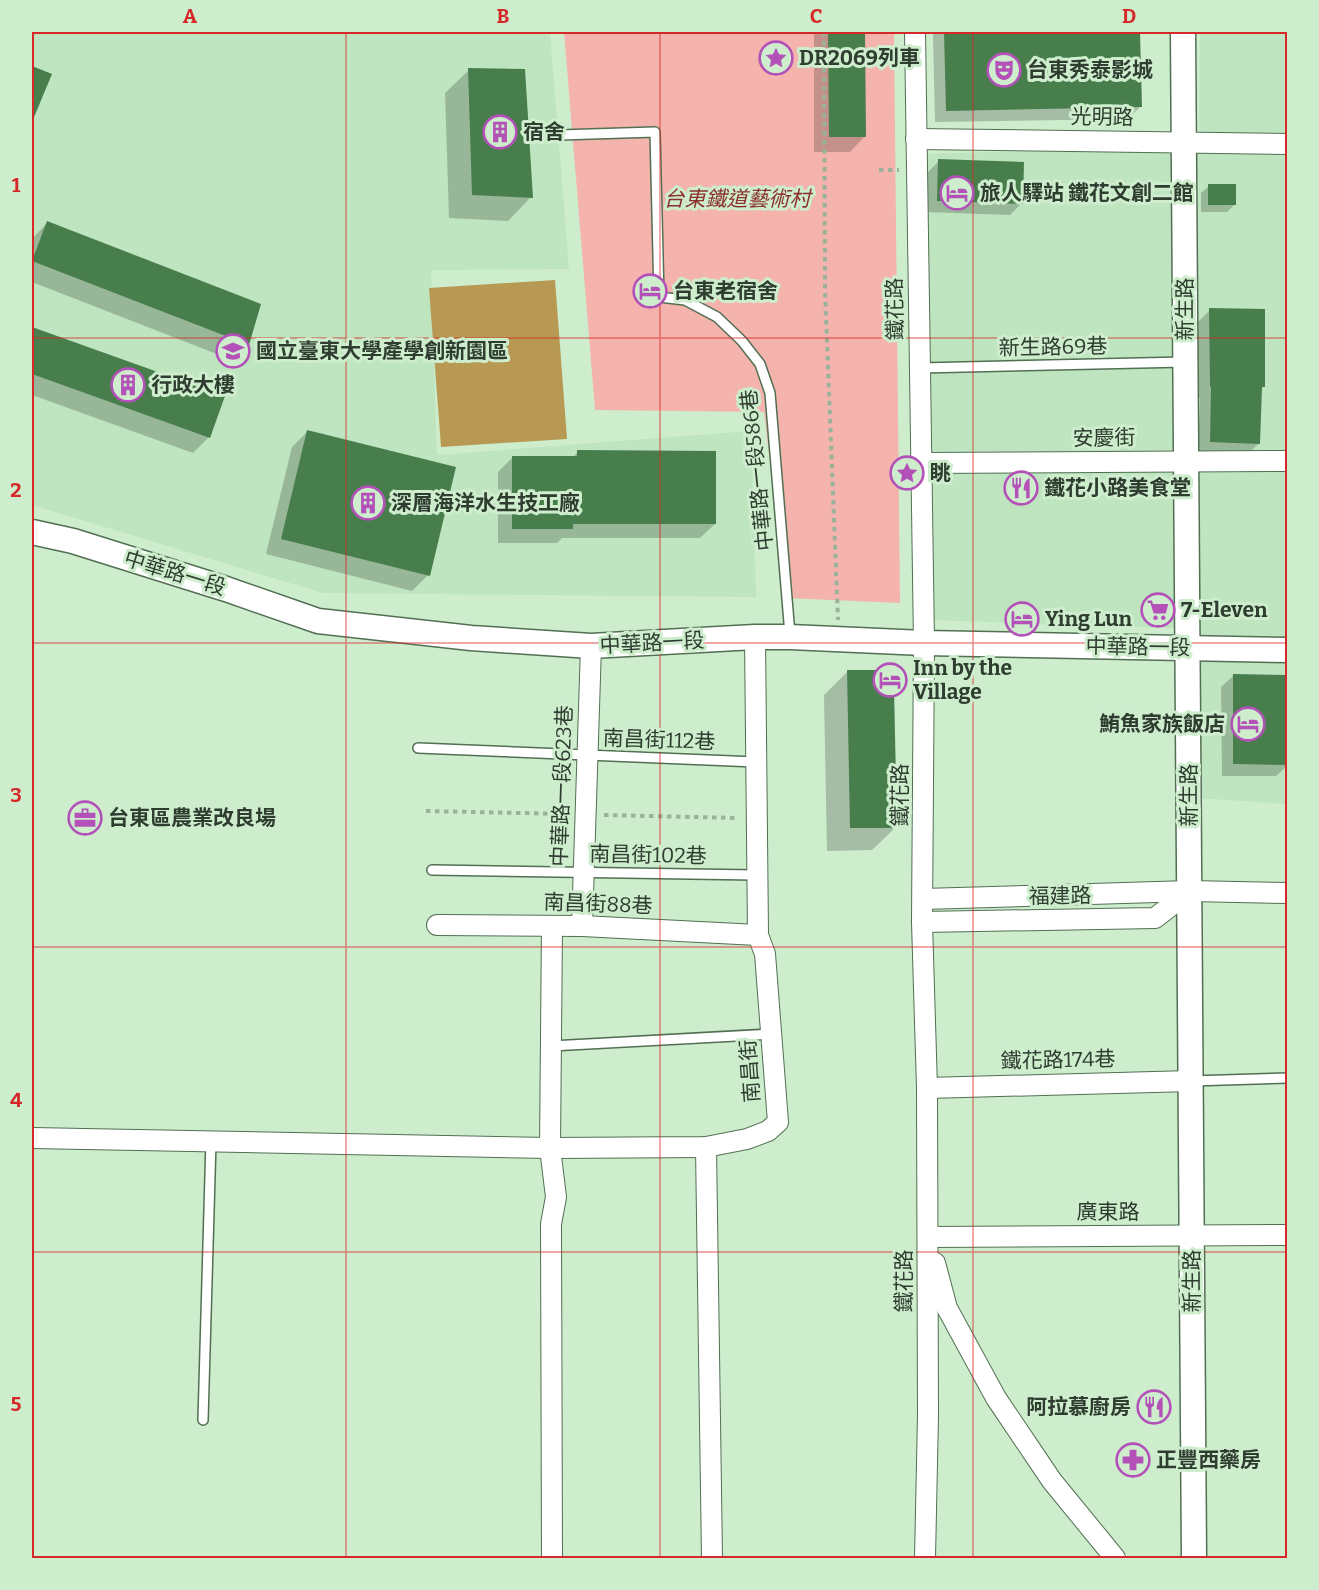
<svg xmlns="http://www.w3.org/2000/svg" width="1319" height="1590" font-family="Bitter,'Noto Sans TC',serif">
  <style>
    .built { fill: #bee5bf }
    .green { fill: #f4b4ad }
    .water { fill: #b89953 }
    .shadow { fill: #0003 }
    .building { fill: #487e4c }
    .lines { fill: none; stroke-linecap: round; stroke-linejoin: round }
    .service-casing { stroke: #526f53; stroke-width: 12 }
    .minor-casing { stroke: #526f53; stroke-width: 22 }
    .tertiary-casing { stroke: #526f53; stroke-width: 27 }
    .path { stroke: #99b299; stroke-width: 4; stroke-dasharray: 4.5 4.5; stroke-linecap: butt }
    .service { stroke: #fff; stroke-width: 9 }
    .minor { stroke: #fff; stroke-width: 20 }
    .tertiary { stroke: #fff; stroke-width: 24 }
    .grid { fill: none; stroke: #d62828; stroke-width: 1.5; stroke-opacity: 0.55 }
    .labels { text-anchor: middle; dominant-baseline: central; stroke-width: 6; stroke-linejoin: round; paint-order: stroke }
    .poi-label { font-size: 21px; font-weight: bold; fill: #2f3c30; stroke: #cdedcd; text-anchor: start }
    .street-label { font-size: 21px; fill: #2f3c30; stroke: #cdedcd }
    .park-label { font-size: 21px; font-style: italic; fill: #8c302d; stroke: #cdedcd }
    .neatline { fill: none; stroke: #d62828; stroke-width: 2 }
    .grid-label { font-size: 20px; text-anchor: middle; font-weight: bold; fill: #d62828 }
  </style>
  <rect width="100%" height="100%" fill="#cdedcd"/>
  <g class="built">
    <polygon points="32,32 550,32 569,269 431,270 437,455 751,431 756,597 323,593 32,505"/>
    <polygon points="1200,32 1287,32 1287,804 1197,798 1201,629 928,620 920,154 1199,146"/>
  </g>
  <polygon class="green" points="564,32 894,32 900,603 786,598 764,412 595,410"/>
  <polygon class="water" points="555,280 567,439 441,447 429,288"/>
  <g class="shadow">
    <polygon points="814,32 864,32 864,137 850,152 814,152"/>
    <polygon points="936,32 1138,32 1140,107 1128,119 935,122 933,35"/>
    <polygon points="32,67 50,75 32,118"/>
    <polygon points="469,70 531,197 508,221 449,218 445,93"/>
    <polygon points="939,161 1022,203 1010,215 926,212 927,173"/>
    <polygon points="1209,186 1234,205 1227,212 1201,212 1201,193"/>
    <polygon points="48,222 248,344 232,360 32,282 32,239"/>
    <polygon points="1210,310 1264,386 1260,390 1259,443 1247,455 1198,453 1200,398 1198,398 1198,322"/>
    <polygon points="32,329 223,397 209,437 193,453 32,395"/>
    <polygon points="308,431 428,575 412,591 266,554 292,447"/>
    <polygon points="578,452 715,524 700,538 562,538 557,543 498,543 498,472 513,457 572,458"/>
    <polygon points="847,672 896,827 872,850 827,851 824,695"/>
    <polygon points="1233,676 1288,676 1288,765 1276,776 1222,776 1221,687"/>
  </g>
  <g class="building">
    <polygon points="828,32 865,32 866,137 829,137"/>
    <polygon points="944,32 1140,32 1142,107 946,111"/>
    <polygon points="32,66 52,74 32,122"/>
    <polygon points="468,68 525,69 533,198 472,195"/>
    <polygon points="938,159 1024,162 1023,204 937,201"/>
    <rect x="1208" y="184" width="28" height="21"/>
    <polygon points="47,221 261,304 249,345 32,261"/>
    <polygon points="1209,308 1265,309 1265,387 1262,387 1260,444 1210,442 1211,387 1210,387"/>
    <polygon points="32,327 225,396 210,438 32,374"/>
    <polygon points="307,430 456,467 430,576 281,539"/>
    <polygon points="577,450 716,451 716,524 573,524 573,529 512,529 512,456 577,456"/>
    <polygon points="847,670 880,670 894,688 897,828 850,828"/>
    <polygon points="1233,674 1287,675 1287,765 1233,764"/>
  </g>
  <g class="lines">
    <g class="service-casing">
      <g id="service">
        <polyline points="559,135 655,132 659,297 685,300 717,317 742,341 760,364 770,393 790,635"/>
        <polyline points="920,368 1185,362"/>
        <polyline points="418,748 756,762"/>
        <polyline points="432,870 756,875"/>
        <polyline points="551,1046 771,1034"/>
        <polyline points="1191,1081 1288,1078"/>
        <polyline points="203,1420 211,1141"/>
      </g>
    </g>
    <g class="minor-casing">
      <g id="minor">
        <polyline points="915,32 924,643 922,922 927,1088 928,1416 925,1558"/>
        <polyline points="916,139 1288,144"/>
        <polyline points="922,463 1288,461"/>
        <polyline points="923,899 1190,891 1288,893"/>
        <polyline points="922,922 1155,918 1190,891"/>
        <polyline points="437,925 582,926 758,935"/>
        <polyline points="552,926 550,1148 556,1197 551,1224 552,1558"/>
        <polyline points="582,926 591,646"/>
        <polyline points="927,1088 1191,1081"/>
        <polyline points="32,1138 550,1148 706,1147 747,1139 768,1131 778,1122 765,954 758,935 755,637"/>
        <polyline points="706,1147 712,1558"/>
        <polyline points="928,1237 1288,1235"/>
        <polyline points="935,1263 947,1308 996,1398 1052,1481 1115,1558"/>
      </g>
    </g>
    <g class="tertiary-casing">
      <g id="tertiary">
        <polyline points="1183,32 1194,1558"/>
        <polyline points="32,532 73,541 226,589 318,621 471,638 591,646 755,637 790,637 924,643 1288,650"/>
      </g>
    </g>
    <g class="path">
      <polyline points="824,32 825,290 838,620"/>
      <polyline points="879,170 899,170"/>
      <polyline points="426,811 567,814"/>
      <polyline points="604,815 738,818"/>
    </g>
    <use href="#service" class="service"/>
    <use href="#minor" class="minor"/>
    <use href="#tertiary" class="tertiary"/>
  </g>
  <path class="grid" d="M346,32V1558M660,32V1558M973,32V1558M32,338H1288M32,643H1288M32,947H1288M32,1252H1288"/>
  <defs>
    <g id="sight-ring" transform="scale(1.725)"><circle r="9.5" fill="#cdedcd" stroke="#b451b9" stroke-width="1.5"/><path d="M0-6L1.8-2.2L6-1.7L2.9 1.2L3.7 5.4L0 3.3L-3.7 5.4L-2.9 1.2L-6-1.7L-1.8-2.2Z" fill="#b451b9"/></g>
    <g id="theatre-ring" transform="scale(1.725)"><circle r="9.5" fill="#cdedcd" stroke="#b451b9" stroke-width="1.5"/><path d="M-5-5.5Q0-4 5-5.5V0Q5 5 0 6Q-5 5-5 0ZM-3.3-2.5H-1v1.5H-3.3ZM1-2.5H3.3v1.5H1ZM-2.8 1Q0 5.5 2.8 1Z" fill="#b451b9"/></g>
    <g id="building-ring" transform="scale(1.725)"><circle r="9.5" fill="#cdedcd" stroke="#b451b9" stroke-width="1.5"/><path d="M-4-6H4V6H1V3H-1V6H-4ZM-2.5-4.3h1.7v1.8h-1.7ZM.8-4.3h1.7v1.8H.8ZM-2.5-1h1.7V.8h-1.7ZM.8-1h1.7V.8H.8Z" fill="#b451b9"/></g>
    <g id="hotel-ring" transform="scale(1.725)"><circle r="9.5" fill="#cdedcd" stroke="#b451b9" stroke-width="1.5"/><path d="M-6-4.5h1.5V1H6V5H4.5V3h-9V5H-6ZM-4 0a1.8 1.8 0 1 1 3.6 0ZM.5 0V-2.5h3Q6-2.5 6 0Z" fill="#b451b9"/></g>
    <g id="school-ring" transform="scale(1.725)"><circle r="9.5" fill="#cdedcd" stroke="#b451b9" stroke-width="1.5"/><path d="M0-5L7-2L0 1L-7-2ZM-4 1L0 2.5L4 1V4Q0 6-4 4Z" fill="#b451b9"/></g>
    <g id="restaurant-ring" transform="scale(1.725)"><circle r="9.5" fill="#cdedcd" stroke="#b451b9" stroke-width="1.5"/><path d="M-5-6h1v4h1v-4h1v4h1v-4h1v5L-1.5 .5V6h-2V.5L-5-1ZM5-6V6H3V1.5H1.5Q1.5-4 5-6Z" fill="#b451b9"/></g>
    <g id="supermarket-ring" transform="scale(1.725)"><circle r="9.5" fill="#cdedcd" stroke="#b451b9" stroke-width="1.5"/><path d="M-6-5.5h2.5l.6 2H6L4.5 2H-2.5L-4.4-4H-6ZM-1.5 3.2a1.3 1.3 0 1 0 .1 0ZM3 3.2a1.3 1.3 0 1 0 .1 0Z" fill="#b451b9"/></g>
    <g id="office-ring" transform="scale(1.725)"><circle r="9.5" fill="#cdedcd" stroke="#b451b9" stroke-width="1.5"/><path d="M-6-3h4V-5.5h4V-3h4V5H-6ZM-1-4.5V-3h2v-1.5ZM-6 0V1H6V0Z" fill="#b451b9"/></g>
    <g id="pharmacy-ring" transform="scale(1.725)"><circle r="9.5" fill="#cdedcd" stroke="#b451b9" stroke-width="1.5"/><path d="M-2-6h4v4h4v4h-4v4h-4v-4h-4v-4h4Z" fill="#b451b9"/></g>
  </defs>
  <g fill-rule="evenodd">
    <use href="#sight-ring" x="776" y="58"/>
    <use href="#theatre-ring" x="1004" y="70"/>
    <use href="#building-ring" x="500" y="132"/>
    <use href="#hotel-ring" x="957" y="193"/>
    <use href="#hotel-ring" x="650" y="291"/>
    <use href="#school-ring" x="233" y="351"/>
    <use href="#building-ring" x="128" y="385"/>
    <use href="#sight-ring" x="907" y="473"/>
    <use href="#restaurant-ring" x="1021" y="488"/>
    <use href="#building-ring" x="368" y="503"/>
    <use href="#supermarket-ring" x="1158" y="610"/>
    <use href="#hotel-ring" x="1022" y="619"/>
    <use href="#hotel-ring" x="890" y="680"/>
    <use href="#hotel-ring" x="1248" y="724"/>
    <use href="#office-ring" x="85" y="818"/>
    <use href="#restaurant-ring" x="1154" y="1407"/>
    <use href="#pharmacy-ring" x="1133" y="1460"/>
  </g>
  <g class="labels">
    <g class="poi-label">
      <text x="799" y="58">DR2069列車</text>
      <text x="1027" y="70">台東秀泰影城</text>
      <text x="523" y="132">宿舍</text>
      <text x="980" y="193">旅人驛站 鐵花文創二館</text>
      <text x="673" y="291">台東老宿舍</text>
      <text x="256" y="351">國立臺東大學產學創新園區</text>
      <text x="151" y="385">行政大樓</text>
      <text x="930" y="473">眺</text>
      <text x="1044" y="488">鐵花小路美食堂</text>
      <text x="391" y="503">深層海洋水生技工廠</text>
      <text x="1181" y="610">7-Eleven</text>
      <text x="1045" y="619">Ying Lun</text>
      <text x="913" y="668">Inn by the<tspan x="913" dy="24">Village</tspan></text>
      <text x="1225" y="724" text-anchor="end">鮪魚家族飯店</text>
      <text x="108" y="818">台東區農業改良場</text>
      <text x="1131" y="1407" text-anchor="end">阿拉慕廚房</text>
      <text x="1156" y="1460">正豐西藥房</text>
    </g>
    <g class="street-label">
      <text transform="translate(1102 117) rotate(1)">光明路</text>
      <text transform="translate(895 309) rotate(-91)">鐵花路</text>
      <text transform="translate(1185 309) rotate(-90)">新生路</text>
      <text transform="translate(1053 347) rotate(-1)">新生路69巷</text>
      <text transform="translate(1104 438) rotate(-1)">安慶街</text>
      <text transform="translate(757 470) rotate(-96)">中華路一段586巷</text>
      <text transform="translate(175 573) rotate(17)">中華路一段</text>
      <text transform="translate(652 643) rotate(-3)">中華路一段</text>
      <text transform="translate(1138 647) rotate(1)">中華路一段</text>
      <text transform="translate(659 740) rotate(2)">南昌街112巷</text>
      <text transform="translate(562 786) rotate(-88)">中華路一段623巷</text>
      <text transform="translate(900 795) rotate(-90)">鐵花路</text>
      <text transform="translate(1189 795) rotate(-90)">新生路</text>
      <text transform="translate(648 855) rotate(1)">南昌街102巷</text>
      <text transform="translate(1060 896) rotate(-1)">福建路</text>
      <text transform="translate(598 904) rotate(2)">南昌街88巷</text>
      <text transform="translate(1058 1060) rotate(-1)">鐵花路174巷</text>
      <text transform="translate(750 1071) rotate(-94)">南昌街</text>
      <text x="1108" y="1212">廣東路</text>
      <text transform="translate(904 1281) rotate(-90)">鐵花路</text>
      <text transform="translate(1192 1281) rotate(-90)">新生路</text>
    </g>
    <g class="park-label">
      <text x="737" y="199">台東鐵道藝術村</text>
    </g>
  </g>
  <rect width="1319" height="1590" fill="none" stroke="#cdedcd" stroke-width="66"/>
  <rect x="33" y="33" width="1253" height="1524" class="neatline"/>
  <g class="grid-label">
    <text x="190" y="23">A</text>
    <text x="503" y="23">B</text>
    <text x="816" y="23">C</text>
    <text x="1129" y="23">D</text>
    <text x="16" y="192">1</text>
    <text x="16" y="497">2</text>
    <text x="16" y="802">3</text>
    <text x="16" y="1107">4</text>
    <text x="16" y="1411">5</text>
  </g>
</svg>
